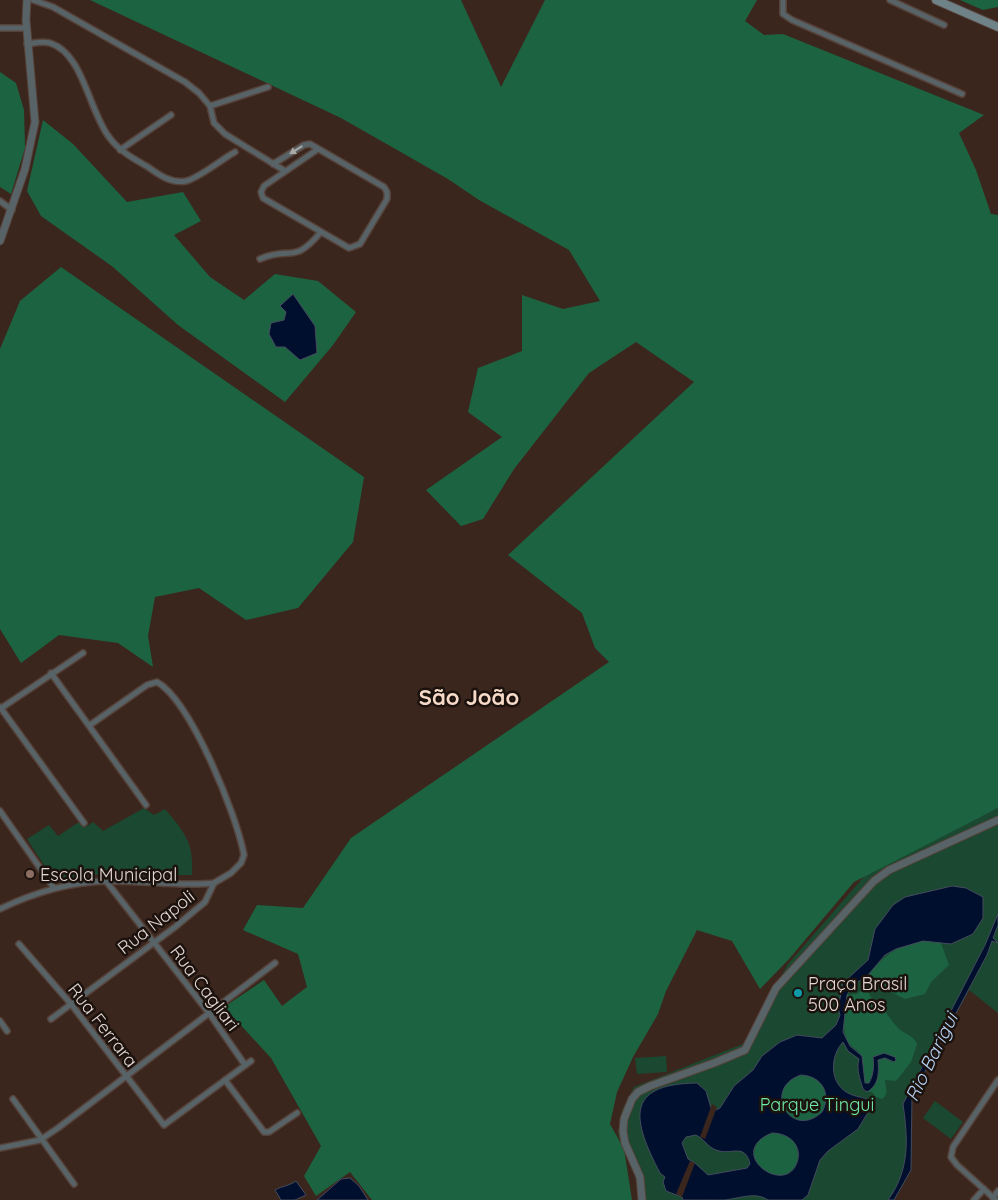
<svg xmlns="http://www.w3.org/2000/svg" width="998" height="1200" font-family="Quicksand,sans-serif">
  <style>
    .green { fill: #1a4830 }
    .forest { fill: #1c6441 }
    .water { fill: #000f2d; stroke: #444b5e; fill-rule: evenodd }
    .pier { fill: #3b261d }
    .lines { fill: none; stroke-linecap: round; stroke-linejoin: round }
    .minor-casing { stroke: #56423a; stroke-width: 8 }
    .tertiary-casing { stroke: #56423a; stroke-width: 9 }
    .secondary-casing { stroke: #56423a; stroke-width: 10 }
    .minor { stroke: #576366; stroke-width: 5 }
    .tertiary { stroke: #576366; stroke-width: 7 }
    .secondary { stroke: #6e8287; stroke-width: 8 }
    .oneway { fill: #aca8a6 }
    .education-dot { fill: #8d6e63; stroke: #1b120e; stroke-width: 2 }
    .culture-dot { fill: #0f9aa8; stroke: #1b120e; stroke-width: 2 }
    .labels { text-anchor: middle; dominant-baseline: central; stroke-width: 5; stroke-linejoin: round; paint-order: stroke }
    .poi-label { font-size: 18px; fill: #e4d6d0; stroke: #1b120e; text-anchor: start }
    .street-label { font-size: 18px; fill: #e4d6d0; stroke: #1b120e }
    .park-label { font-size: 18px; fill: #70eaa9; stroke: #1b120e }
    .water-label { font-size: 19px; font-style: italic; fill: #b5d1f4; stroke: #1b120e }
    .district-label { font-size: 22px; font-weight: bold; fill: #f6dac7; stroke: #1b120e }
  </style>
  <rect width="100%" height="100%" fill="#3b261d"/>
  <g class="green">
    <path d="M144,808L154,815L165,809C185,833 194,842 192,875H89L55,882L27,839L49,825L58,836L79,822L86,827L93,822L103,831Z"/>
    <polygon points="998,808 998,1013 969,990 912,1096 911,1170 894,1200 639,1200 635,1174 618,1135 622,1110 634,1087 743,1044 788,964 868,872"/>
    <polygon points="666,1056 667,1072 637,1074 635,1058"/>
    <polygon points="935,1101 963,1122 951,1139 923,1118"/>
  </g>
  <g class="forest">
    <polygon points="90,0 461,0 501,87 545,0 757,0 745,21 764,35 783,34 984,115 959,133 976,170 991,214 998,215 998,808 854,882 789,959 760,989 732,941 697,930 666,991 658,1014 633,1057 617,1092 610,1124 624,1149 632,1200 372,1200 350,1172 316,1196 304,1176 321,1146 271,1058 224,1007 264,980 282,1006 307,987 298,954 243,930 257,905 303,908 351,838 609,662 595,648 582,613 508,555 694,382 636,342 589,373 514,469 483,519 461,526 426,490 502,437 468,412 478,368 522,351 522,295 563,309 600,301 569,250 479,200 448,179 341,118"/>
    <polygon points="960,0 998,0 998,7 983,10"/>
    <polygon points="0,72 16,83 24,110 25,148 11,194 0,187"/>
    <polygon points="43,120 73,144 127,202 183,192 201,221 174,235 210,277 244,300 275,274 318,281 356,312 333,345 285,402 178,325 113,267 41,216 27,191"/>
    <polygon points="61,267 364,477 353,542 298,608 246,620 199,588 155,597 148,636 153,667 118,643 59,635 21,663 0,629 0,349 20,301"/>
    <path d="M923,941L941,943L949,965L931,982L925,994L905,999L877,985L868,975C889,952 891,949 923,941Z"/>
    <path d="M866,987L869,991L870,996C883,1004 888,1018 899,1029C905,1034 914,1036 917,1044L911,1062L896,1081L885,1080C885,1088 890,1093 882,1099L876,1097L872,1092H867C879,1085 879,1073 878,1060L885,1058L892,1062L896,1059L884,1053L873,1057C875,1065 874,1075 869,1083H865L858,1051C837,1039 846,1016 847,995L857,994Z"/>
    <circle cx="804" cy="1098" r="23"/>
    <circle cx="776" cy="1155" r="22"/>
  </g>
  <g class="water">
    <polygon points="293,294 315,326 317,353 300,360 285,347 276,347 269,334 271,323 284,320 286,312 280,306"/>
    <path d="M952,886L966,888L983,897V918L973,934L951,944L923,941L896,949L885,955L868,975L852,986L847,995L843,1032L850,1046L862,1056L865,1083H869C874,1074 874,1065 873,1057L884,1053L895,1057L896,1060L894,1062L885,1058L878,1060C879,1073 879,1085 867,1092L863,1089C860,1079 856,1069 859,1059L848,1051L843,1042C830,1056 829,1083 848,1093C857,1098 866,1096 873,1104L858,1129L828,1151L820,1160L808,1195L802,1200H768C755,1191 738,1199 724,1200C711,1200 697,1200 683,1200L682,1197L666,1191L663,1182L665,1177L660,1173C633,1121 623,1084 697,1083L706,1091L711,1108L716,1110L720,1108L734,1086L753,1070L762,1056L780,1042L797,1035L822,1038L836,1025L840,1015L838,1008L843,983L868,960L875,929L893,905L905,897ZM801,1075C822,1076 832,1094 822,1112C791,1141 761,1088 801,1075ZM772,1133C786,1133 801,1142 798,1159C789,1200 722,1153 772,1133ZM696,1135C704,1139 708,1147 716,1150C731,1156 745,1142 750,1164L747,1168L708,1175L695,1163L688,1159L682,1143L686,1137Z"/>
    <path d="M998,914V925L993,938L998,943L992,941L987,955L912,1096L911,1170L894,1200H888C910,1170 908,1139 903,1104L985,945Z"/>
    <polygon points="350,1178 359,1186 368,1200 317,1200 341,1179"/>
    <path d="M296,1181L306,1195L295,1200H281L275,1190C282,1186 289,1186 296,1181Z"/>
  </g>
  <g class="pier">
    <polygon points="712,1104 717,1107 705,1139 700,1137"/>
    <polygon points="690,1161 695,1163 682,1197 676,1194"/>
  </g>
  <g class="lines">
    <g class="minor-casing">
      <g id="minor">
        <polyline points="33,0 53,7 185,82 199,93 210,106 214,123 225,134 285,171"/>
        <polyline points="783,0 783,14 792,20 962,94"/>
        <polyline points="890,0 944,25"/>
        <polyline points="0,28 26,28"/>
        <path d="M27,44C34,43 43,41 50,43C83,53 89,111 109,137C119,151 134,159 148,167C159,175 172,184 186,181C199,178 222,159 235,152"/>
        <polyline points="210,106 268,87"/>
        <polyline points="120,150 171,115"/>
        <polyline points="273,164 304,145 310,144 384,187 387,192 387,199 360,244 349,248 263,198 261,192 264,186 318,149"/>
        <polyline points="0,201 12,210"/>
        <path d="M260,259C292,245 292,266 321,232"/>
        <polyline points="51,673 146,805"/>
        <polyline points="0,707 84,823"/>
        <polyline points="0,709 83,653"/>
        <polyline points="0,811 54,888"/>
        <polyline points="106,881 209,1013 245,1065"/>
        <path d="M0,909C33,893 70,882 107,881C143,880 179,887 214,883"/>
        <polyline points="19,944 71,1004 164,1125 251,1061"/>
        <path d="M51,1019L175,927L205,902L214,883L231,873L241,863L244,855C237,816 191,701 157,682L147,685L90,725"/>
        <polyline points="0,1021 7,1031"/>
        <polyline points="225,1080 264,1132 269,1132 297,1113"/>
        <polyline points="13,1099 74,1184"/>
        <polyline points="0,1148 40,1140 58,1128 275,963"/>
        <polyline points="993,1198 998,1191"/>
        <polyline points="974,1200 984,1189"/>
        <polyline points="996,1200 957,1165 951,1157 953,1147 998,1080"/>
      </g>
    </g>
    <g class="tertiary-casing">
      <g id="tertiary">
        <polyline points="0,241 25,169 35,122 26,20 27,0"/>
        <polyline points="642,1200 640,1177 625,1143 623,1131 624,1119 632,1099 638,1092 650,1086 714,1063 745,1050 776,988 874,881 889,870 998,820"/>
      </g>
    </g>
    <g class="secondary-casing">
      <polyline id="secondary" points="936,0 998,27"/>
    </g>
    <use href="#minor" class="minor"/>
    <use href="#tertiary" class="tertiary"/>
    <use href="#secondary" class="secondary"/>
  </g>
  <defs><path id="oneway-solid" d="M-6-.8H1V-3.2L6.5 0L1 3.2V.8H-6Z" transform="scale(1.25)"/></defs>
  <use class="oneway" href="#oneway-solid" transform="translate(296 150) rotate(148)"/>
  <circle class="education-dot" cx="30" cy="874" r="5"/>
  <circle class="culture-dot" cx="798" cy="993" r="5"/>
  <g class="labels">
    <g class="poi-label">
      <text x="40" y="874">Escola Municipal</text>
      <text x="808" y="983">Praça Brasil<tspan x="808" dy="21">500 Anos</tspan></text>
    </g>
    <g class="street-label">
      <text transform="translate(156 922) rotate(-38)">Rua Napoli</text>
      <text transform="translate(205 988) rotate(53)">Rua Cagliari</text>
      <text transform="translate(103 1025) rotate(52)">Rua Ferrara</text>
    </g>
    <g class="park-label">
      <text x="817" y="1104">Parque Tingui</text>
    </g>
    <g class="water-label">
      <text transform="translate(931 1057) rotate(-64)">Rio Barigui</text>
    </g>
    <g class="district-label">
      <text x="469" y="697">São João</text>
    </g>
  </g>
</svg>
